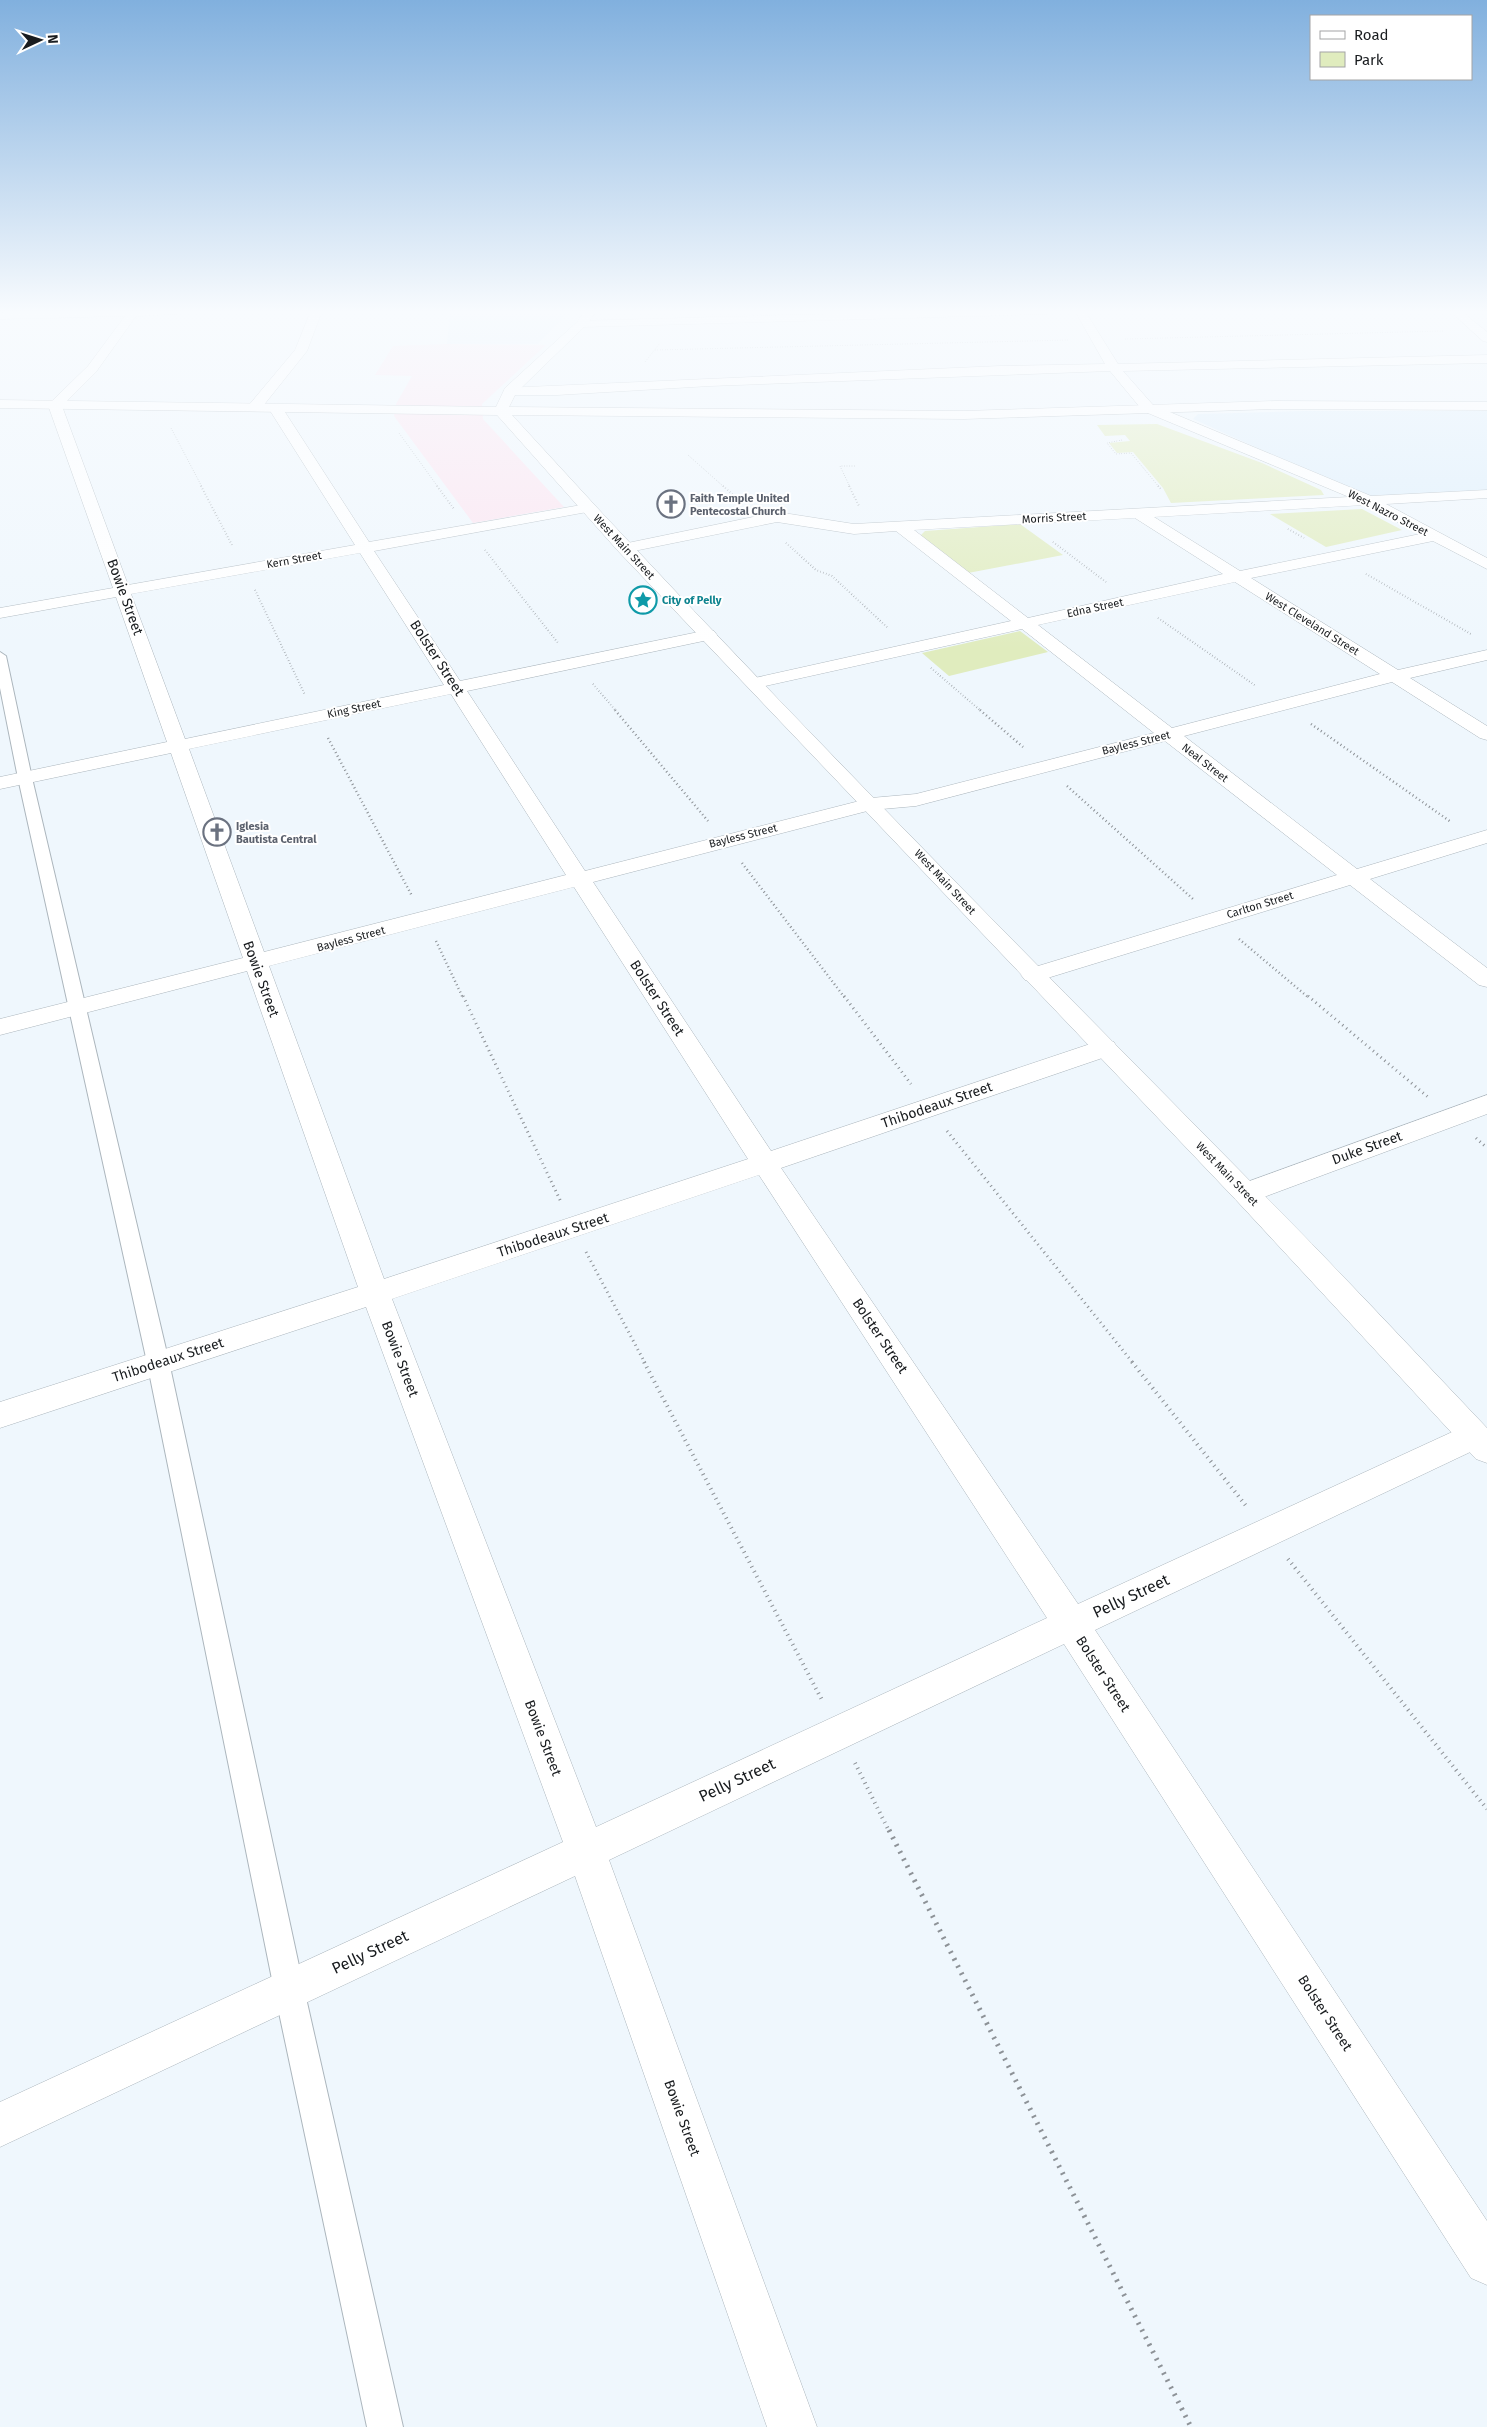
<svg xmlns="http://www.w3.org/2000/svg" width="1487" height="2427" font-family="'Fira Sans',sans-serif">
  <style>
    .commercial { fill: #fce4f0 }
    .built { fill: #deeffc }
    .green { fill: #e0ecbe }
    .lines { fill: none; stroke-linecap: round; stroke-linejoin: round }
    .lane-casing { stroke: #acb6bd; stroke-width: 2 }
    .street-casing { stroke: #acb6bd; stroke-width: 1 }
    .secondary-casing { stroke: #acb6bd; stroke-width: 1 }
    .path-far5 { stroke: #8d9297; stroke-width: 1; stroke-dasharray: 0.5 2; stroke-linecap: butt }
    .path-far4 { stroke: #8d9297; stroke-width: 2; stroke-dasharray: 0.5 2.5; stroke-linecap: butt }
    .path-far3 { stroke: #8d9297; stroke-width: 2.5; stroke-dasharray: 1 3; stroke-linecap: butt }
    .path-far2 { stroke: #8d9297; stroke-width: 3; stroke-dasharray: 1 4; stroke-linecap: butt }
    .path-far1 { stroke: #8d9297; stroke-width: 4; stroke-dasharray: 1 4.5; stroke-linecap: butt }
    .path { stroke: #8d9297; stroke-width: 5; stroke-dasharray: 2 6; stroke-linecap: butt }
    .lane { fill: #fff; fill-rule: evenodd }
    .street { fill: #fff; fill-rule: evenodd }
    .secondary { fill: #fff; fill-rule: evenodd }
    .labels { text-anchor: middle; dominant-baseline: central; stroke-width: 4; stroke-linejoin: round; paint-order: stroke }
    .far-worship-label { font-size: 11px; font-weight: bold; fill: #5b616d; stroke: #fff; text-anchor: start }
    .far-street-label { font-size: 11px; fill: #191c1f; stroke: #fff }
    .far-culture-label { font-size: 11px; font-weight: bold; fill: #0d838f; stroke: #fff; text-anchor: start }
    .street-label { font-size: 14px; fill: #191c1f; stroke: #fff }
    .near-street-label { font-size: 16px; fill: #191c1f; stroke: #fff }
  </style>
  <rect width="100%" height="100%" fill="#eff7fd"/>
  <polygon class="commercial" points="447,344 546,345 482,404 483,419 564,507 473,523 394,416 396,404 412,376 375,375 393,346"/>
  <g class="built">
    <polygon points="450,311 570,311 538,344 447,344"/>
    <polygon points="1303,411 1487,411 1487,490 1366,497 1193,419 1198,414"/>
  </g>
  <g class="green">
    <polygon points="1157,424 1262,463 1321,490 1324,495 1171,503 1163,488 1133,452 1117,453 1109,443 1130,441 1125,435 1105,436 1097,425"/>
    <polygon points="1362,509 1402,530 1326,547 1270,514"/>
    <polygon points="1020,524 1063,555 968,573 920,536 925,531"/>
    <polygon points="1020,631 1048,652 949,676 922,653"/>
  </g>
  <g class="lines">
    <g class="lane-casing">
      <polygon id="lane" points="0,652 6,656 32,778 169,1362 304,1989 403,2427 367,2427 274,1989 147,1362 18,778 0,688"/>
    </g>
    <g class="street-casing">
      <g id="street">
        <path d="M68,311H184L178,314L136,316L96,372L62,406L128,585L355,545L269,409L276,405L283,409L369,542L587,504L594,508L587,512L374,551L460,681L708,630L714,631L717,635L714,639L708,640L467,691L585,871L871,798L916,794L1154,733L1022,629L756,688L750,687L747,683L750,679L1011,621L896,531L854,534L777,522L624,553L616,548L618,545L777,512L854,524L1349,497L1143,411L1110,371L710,386L557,395H510L505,394L504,391L505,388L1000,366L1105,364L1075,311H1085L1118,364L1487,355V363L1123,371L1153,405L1371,496L1487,490V498L1386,504L1487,558V569L1433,541L1251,578L1398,670L1487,650V660L1410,678L1487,726V740L1480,738L1392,682L1184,736L1357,869L1487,830V843L1370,879L1487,968V987L1479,985L1350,885L1041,980L1033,982L1025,980L1021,975L1025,970L1337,875L1165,741L916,806L871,810L593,882L771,1151L1096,1042L1105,1040L1114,1042L1117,1048L1114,1054L781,1168L1078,1604L1463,1427L1474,1423L1485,1427L1487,1430L1485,1445L1095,1630L1487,2221V2285L1471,2278L1064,1644L609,1860L817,2427H767L575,1876L0,2147V2102L563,1842L366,1307L0,1428V1402L358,1287L247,971L0,1035V1019L243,958L171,753L0,789V777L167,742L116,597L0,618V608L113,588L48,405L88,366L125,316L0,319V313ZM1366,505L1420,534L1240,571L1154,517ZM1135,518L1223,574L1028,618L914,530ZM360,553L444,685L185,739L131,594ZM1235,582L1380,674L1172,728L1038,625ZM451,694L566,875L264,952L189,749ZM574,887L748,1159L384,1279L269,966ZM759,1175L1047,1618L596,1827L392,1299Z"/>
        <polygon points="311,311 322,311 307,351 259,411 249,411 247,408 249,405 295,350"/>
        <polygon points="937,311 1053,311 1047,314 581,327 575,324 581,321"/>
        <polygon points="1450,311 1461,311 1487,332 1487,342 1483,341"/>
        <polygon points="1487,1095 1487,1114 1256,1200 1246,1203 1236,1200 1232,1193 1236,1186"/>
      </g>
    </g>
    <g class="secondary-casing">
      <path id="secondary" d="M585,311H597L585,326L516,393L509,407L964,411L1275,401L1487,402V410L1275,409L964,419L512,415C751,678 1003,930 1252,1183C1332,1263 1409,1346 1487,1428V1463L1476,1459L1236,1200L618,551L497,415L0,408V400L496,407L505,388L577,322Z"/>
    </g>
    <g class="path-far5">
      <polyline points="1125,339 1444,331"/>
      <polyline points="655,350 1069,340"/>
      <polyline points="645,362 660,343"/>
      <polyline points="171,428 202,487"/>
      <polyline points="399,433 438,487"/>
      <polyline points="1122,440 1107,443 1116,454 1131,453 1159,487"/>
      <polyline points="688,455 724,487"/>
      <polyline points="850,487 840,466 856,466"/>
    </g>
    <g class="path-far4">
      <polyline points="201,486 233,547"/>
      <polyline points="437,486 454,509"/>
      <polyline points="723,486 739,500"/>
      <polyline points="849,486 859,506"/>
      <polyline points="1158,486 1161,489"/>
      <polyline points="1288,529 1304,538"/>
      <polyline points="1053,542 1106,582"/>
      <polyline points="786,543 816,570 832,576 888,628"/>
      <polyline points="485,550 558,643"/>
      <polyline points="1366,574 1471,634"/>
      <polyline points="255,590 305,695"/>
      <polyline points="1158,618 1256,686"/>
      <polyline points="931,668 981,711"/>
      <polyline points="593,684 616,711"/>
    </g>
    <g class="path-far3">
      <polyline points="615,710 708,821"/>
      <polyline points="980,710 1023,747"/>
      <polyline points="1311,724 1451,822"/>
      <polyline points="328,738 412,896"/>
      <polyline points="1067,786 1193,899"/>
      <polyline points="742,863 845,998"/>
      <polyline points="1239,939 1309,998"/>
      <polyline points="436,941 463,998"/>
    </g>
    <g class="path-far2">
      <polyline points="463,996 561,1202"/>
      <polyline points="844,996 911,1084"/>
      <polyline points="1308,996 1428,1097"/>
      <polyline points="947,1131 1133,1363"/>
      <polyline points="1476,1138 1487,1148"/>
      <polyline points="586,1252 645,1363"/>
    </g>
    <g class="path-far1">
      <polyline points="644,1362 823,1702"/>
      <polyline points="1132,1362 1247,1507"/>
      <polyline points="1288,1559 1487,1809"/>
      <polyline points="855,1763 889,1831"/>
    </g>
    <polyline class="path" points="889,1830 1191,2427"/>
    <use href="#lane" class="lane"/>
    <use href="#street" class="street"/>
    <use href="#secondary" class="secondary"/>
  </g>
  <linearGradient id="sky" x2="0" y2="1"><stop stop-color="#81b0de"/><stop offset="0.48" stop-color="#f8fbfe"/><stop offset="1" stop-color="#f8fbfe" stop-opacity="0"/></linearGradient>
  <rect width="1487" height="650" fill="url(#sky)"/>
  <defs>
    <g id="church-ring" transform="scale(1.4375)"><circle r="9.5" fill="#fff" stroke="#6b7280" stroke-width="1.5"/><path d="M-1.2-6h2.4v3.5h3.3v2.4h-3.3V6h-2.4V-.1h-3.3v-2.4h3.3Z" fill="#6b7280"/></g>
    <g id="sight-ring" transform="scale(1.4375)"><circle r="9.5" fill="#fff" stroke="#0f9aa8" stroke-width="1.5"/><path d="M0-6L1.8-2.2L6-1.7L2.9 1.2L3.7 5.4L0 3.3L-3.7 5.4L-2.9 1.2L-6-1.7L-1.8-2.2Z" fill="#0f9aa8"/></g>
  </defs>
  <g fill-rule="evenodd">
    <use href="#church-ring" x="671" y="504"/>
    <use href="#sight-ring" x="643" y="600"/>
    <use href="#church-ring" x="217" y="832"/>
  </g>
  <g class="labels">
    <g class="far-worship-label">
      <text x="690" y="498">Faith Temple United<tspan x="690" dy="13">Pentecostal Church</tspan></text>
      <text x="236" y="826">Iglesia<tspan x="236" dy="13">Bautista Central</tspan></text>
    </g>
    <g class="far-street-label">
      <text transform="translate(1388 513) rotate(27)">West Nazro Street</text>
      <text transform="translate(1054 518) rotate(-3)">Morris Street</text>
      <text transform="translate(624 547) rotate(47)">West Main Street</text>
      <text transform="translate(294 560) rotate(-10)">Kern Street</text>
      <text transform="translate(1095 608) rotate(-12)">Edna Street</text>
      <text transform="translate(1312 624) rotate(32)">West Cleveland Street</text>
      <text transform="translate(354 709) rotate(-12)">King Street</text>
      <text transform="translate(1136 743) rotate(-14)">Bayless Street</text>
      <text transform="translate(1205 763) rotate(38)">Neal Street</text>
      <text transform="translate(743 836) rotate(-14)">Bayless Street</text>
      <text transform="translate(945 882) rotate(47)">West Main Street</text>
      <text transform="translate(1260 905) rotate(-17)">Carlton Street</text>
      <text transform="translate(351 939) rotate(-15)">Bayless Street</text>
      <text transform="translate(1227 1174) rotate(46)">West Main Street</text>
    </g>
    <g class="far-culture-label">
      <text x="662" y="600">City of Pelly</text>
    </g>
    <g class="street-label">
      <text transform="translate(125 597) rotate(70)">Bowie Street</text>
      <text transform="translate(437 658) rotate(57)">Bolster Street</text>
      <text transform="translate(261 979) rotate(70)">Bowie Street</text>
      <text transform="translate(657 998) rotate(57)">Bolster Street</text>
      <text transform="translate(937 1105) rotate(-19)">Thibodeaux Street</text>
      <text transform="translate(1367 1148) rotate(-20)">Duke Street</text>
      <text transform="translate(553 1235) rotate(-18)">Thibodeaux Street</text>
      <text transform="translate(880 1336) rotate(56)">Bolster Street</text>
      <text transform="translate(400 1359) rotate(69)">Bowie Street</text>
      <text transform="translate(168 1360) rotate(-18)">Thibodeaux Street</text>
      <text transform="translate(1103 1674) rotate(57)">Bolster Street</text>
      <text transform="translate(543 1738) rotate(69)">Bowie Street</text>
      <text transform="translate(1325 2013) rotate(57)">Bolster Street</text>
      <text transform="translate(682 2118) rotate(70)">Bowie Street</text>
    </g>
    <g class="near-street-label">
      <text transform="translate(1131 1596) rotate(-25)">Pelly Street</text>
      <text transform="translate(737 1780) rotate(-25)">Pelly Street</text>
      <text transform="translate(370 1952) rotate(-25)">Pelly Street</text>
    </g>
  </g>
  <rect x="1310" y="15" width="162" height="65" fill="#ffffff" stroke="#a3a4a5"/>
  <rect x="1320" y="31" width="25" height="8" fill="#ffffff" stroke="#a3a4a5"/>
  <text x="1354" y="40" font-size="15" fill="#191c1f">Road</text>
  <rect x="1320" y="52" width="25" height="15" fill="#e0ecbe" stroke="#a3a4a5"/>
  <text x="1354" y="65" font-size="15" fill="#191c1f">Park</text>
  <g transform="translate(40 40) rotate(86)" stroke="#ffffff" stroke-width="4" paint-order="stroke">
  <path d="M0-4L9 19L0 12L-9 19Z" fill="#191c1f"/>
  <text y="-8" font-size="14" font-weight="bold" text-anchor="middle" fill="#191c1f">N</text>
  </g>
</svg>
